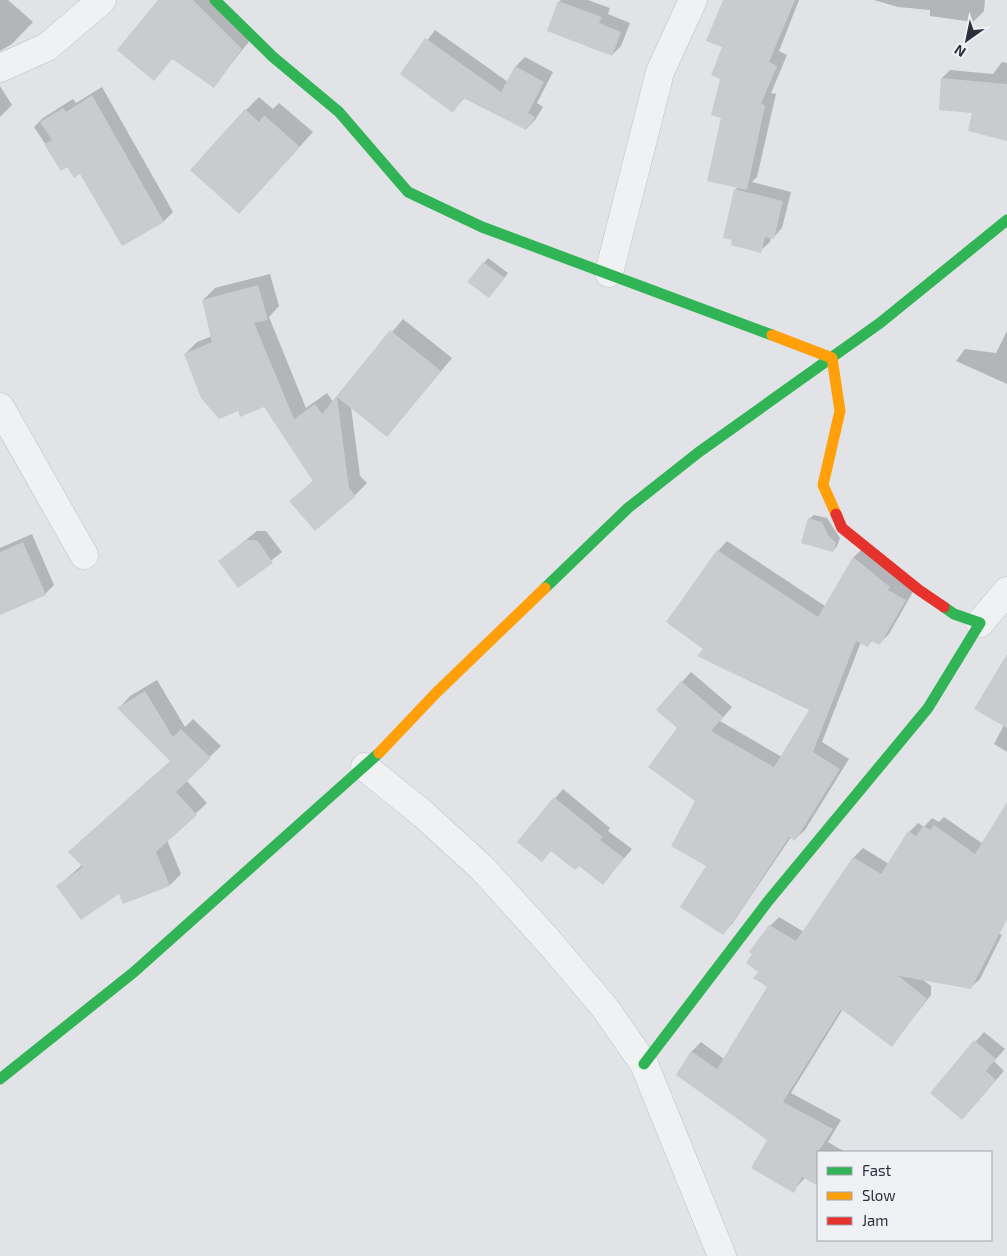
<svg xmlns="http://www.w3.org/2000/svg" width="1007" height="1256" font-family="'Exo 2',sans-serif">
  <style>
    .shadow { fill: #0003 }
    .building { fill: #cacbce }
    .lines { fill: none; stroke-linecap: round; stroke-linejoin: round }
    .street-casing { stroke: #c0c1c4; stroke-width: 29 }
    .street { stroke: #f0f1f3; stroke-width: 28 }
    .fast { stroke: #30b455; stroke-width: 11 }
    .slow { stroke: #ff9f0a; stroke-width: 11 }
    .jam { stroke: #e5322d; stroke-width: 11 }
  </style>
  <rect width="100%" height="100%" fill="#e1e3e6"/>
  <g class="shadow">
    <polygon points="0,0 8,0 33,22 12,44 0,51"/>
    <polygon points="160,0 213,0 251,39 214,86"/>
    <polygon points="561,0 588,0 610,8 608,14 630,23 621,46 612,55 559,2"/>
    <polygon points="725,0 799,0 779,51 787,55 771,93 776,94 757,177 752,182 791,192 782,228 773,238 771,237 770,242 760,251 733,239 735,190 738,187 723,117"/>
    <polygon points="874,0 985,0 984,11 973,22 930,16 930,10 898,7"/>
    <polygon points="435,30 508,82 516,66 525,57 553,72 537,103 543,107 535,120 526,129 465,97 453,111 402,74"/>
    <polygon points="1002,62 1007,63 1007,140 974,112 942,78 950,70 993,74"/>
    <polygon points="0,86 12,105 0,117"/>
    <polygon points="102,87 173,212 164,221 123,245 81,173 67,165 62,169 34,127 43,118 73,99 76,103"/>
    <polygon points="259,97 273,109 279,103 313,132 253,198 246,110"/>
    <polygon points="488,258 508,273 493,292 469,282"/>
    <polygon points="270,274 279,306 269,317 306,408 327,393 333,402 403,319 452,358 387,436 351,407 360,476 367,483 355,495 291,501 314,480 265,406 239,410 185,354 197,342 212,336 203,300 215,288"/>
    <polygon points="1007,331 1007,384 956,361 965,349 996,353"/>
    <polygon points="814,515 827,518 840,538 837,546 833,551 809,519"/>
    <polygon points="257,531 266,531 282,552 239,586 220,561"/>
    <polygon points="32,534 54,585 45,594 0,613 0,548"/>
    <polygon points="727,541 825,606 854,557 863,548 914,590 889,634 879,644 873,640 867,646 861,642 822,742 849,759 805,830 795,839 791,837 732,924 722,934 696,801 679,728 682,682 691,672 732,707 720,721 782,757 811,710 705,649 718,551"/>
    <polygon points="1007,673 1007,752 994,744 1004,725"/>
    <polygon points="157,680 185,727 193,719 221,746 186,780 207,803 167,840 181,874 170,885 124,902 120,892 58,886 82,865 171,760 119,708 130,696"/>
    <polygon points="563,789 610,828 608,831 632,849 603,883 579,864 552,850 518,842"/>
    <polygon points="1007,809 1007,914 996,932 1002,935 980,979 970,988 922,979 931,986 931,995 892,1045 843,1009 791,1093 841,1120 828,1142 845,1152 818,1152 818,1185 805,1178 793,1191 769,1139 677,1074 692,1051 701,1042 724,1059 768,987 759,971 770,926 779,917 804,932 854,857 863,848 889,864 909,832 918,823 924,827 932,818 939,822 944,817 983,844"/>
    <polygon points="984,1032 1005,1049 994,1061 1004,1071 971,1109 931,1093"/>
  </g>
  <g class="building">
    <polygon points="158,0 193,0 242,49 214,88 172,59 154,81 117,50"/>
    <polygon points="723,0 795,0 769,62 777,66 761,104 765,105 747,190 707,181 721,118 711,115 720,79 711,75 722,47 706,41"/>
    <polygon points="558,1 602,17 599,23 621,32 612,56 547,31"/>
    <polygon points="425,38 501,92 515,66 544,82 528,113 535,117 526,130 463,98 453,113 400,74"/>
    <polygon points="941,78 1007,84 1007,141 968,131 972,113 939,110"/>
    <polygon points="92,95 164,222 122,246 80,174 74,178 67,167 61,171 44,144 52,140 40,122 63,108 66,112"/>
    <polygon points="245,109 259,122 264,115 300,147 239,214 190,170"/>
    <polygon points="734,189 783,201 774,239 765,237 761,253 731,245 732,240 723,238"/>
    <polygon points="483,262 505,278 489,298 467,282"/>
    <polygon points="258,285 268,320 254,323 294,419 315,404 322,414 390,330 441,371 387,437 337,397 349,488 356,496 315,531 289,501 313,481 264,407 240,417 238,411 219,419 201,398 184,354 212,342 202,300"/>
    <polygon points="808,518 822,522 828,535 836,543 833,552 801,543"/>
    <polygon points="246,540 257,540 273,563 238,588 218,561"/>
    <polygon points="23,542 46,595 0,615 0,552"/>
    <polygon points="717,550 818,617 853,557 890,587 888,590 906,600 880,645 871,641 868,647 856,641 813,752 840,769 795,841 789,837 742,909 723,935 680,907 706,866 671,846 695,801 648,767 677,728 656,710 681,681 723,717 711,731 774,767 809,710 697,656 703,649 666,622"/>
    <polygon points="1007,654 1007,728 974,709"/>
    <polygon points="145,691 173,737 181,729 211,758 176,792 197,815 156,852 170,886 123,904 119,894 81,920 56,886 83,867 68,852 170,761 117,708"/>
    <polygon points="554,797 603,837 600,840 624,858 603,885 579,866 575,870 551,851 542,862 517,842"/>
    <polygon points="1007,802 1007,919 971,989 899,976 927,999 892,1047 841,1009 783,1102 833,1129 818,1152 818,1186 802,1177 794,1193 751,1168 767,1140 676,1075 691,1051 717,1069 767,987 753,978 758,972 746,963 752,954 749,952 769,925 796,941 853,857 881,874 908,831 916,836 923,826 930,830 934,825 975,854"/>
    <polygon points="974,1040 996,1059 986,1071 996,1080 962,1120 930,1093"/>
  </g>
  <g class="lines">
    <g class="street-casing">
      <g id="street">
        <polyline points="0,68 47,47 102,0"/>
        <polyline points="609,273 660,72 693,0"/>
        <polyline points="0,407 84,555"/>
        <polyline points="980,623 1007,591"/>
        <polyline points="365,767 423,814 483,869 550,943 605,1008 644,1064 722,1256"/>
      </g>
    </g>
    <use href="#street" class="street"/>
    <g class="fast">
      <polyline points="215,0 273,57 339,112 408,192 482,227 772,335"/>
      <polyline points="545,588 628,508 699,452 880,323 1007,220"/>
      <polyline points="644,1064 769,900 928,708 980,623 954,614 944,607"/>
      <polyline points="0,1079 134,972 379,753"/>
    </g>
    <g class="slow">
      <polyline points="772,335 832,358 840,411 823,485 836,514"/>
      <polyline points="379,753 436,693 545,588"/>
    </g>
    <polyline class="jam" points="836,514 842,528 919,590 944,607"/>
  </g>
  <rect x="817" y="1151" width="175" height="90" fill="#eff1f5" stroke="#a0a4ab"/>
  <rect x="827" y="1167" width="25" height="8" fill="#30b455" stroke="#a0a4ab"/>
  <text x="862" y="1176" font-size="15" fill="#2a303d">Fast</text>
  <rect x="827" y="1192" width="25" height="8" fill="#ff9f0a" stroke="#a0a4ab"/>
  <text x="862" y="1201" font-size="15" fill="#2a303d">Slow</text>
  <rect x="827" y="1217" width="25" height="8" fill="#e5322d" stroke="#a0a4ab"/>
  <text x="862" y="1226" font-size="15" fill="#2a303d">Jam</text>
  <g transform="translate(967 40) rotate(213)" stroke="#eff1f5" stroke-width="4" paint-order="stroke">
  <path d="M0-4L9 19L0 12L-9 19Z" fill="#2a303d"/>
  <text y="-8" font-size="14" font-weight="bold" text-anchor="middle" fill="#2a303d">N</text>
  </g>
</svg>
